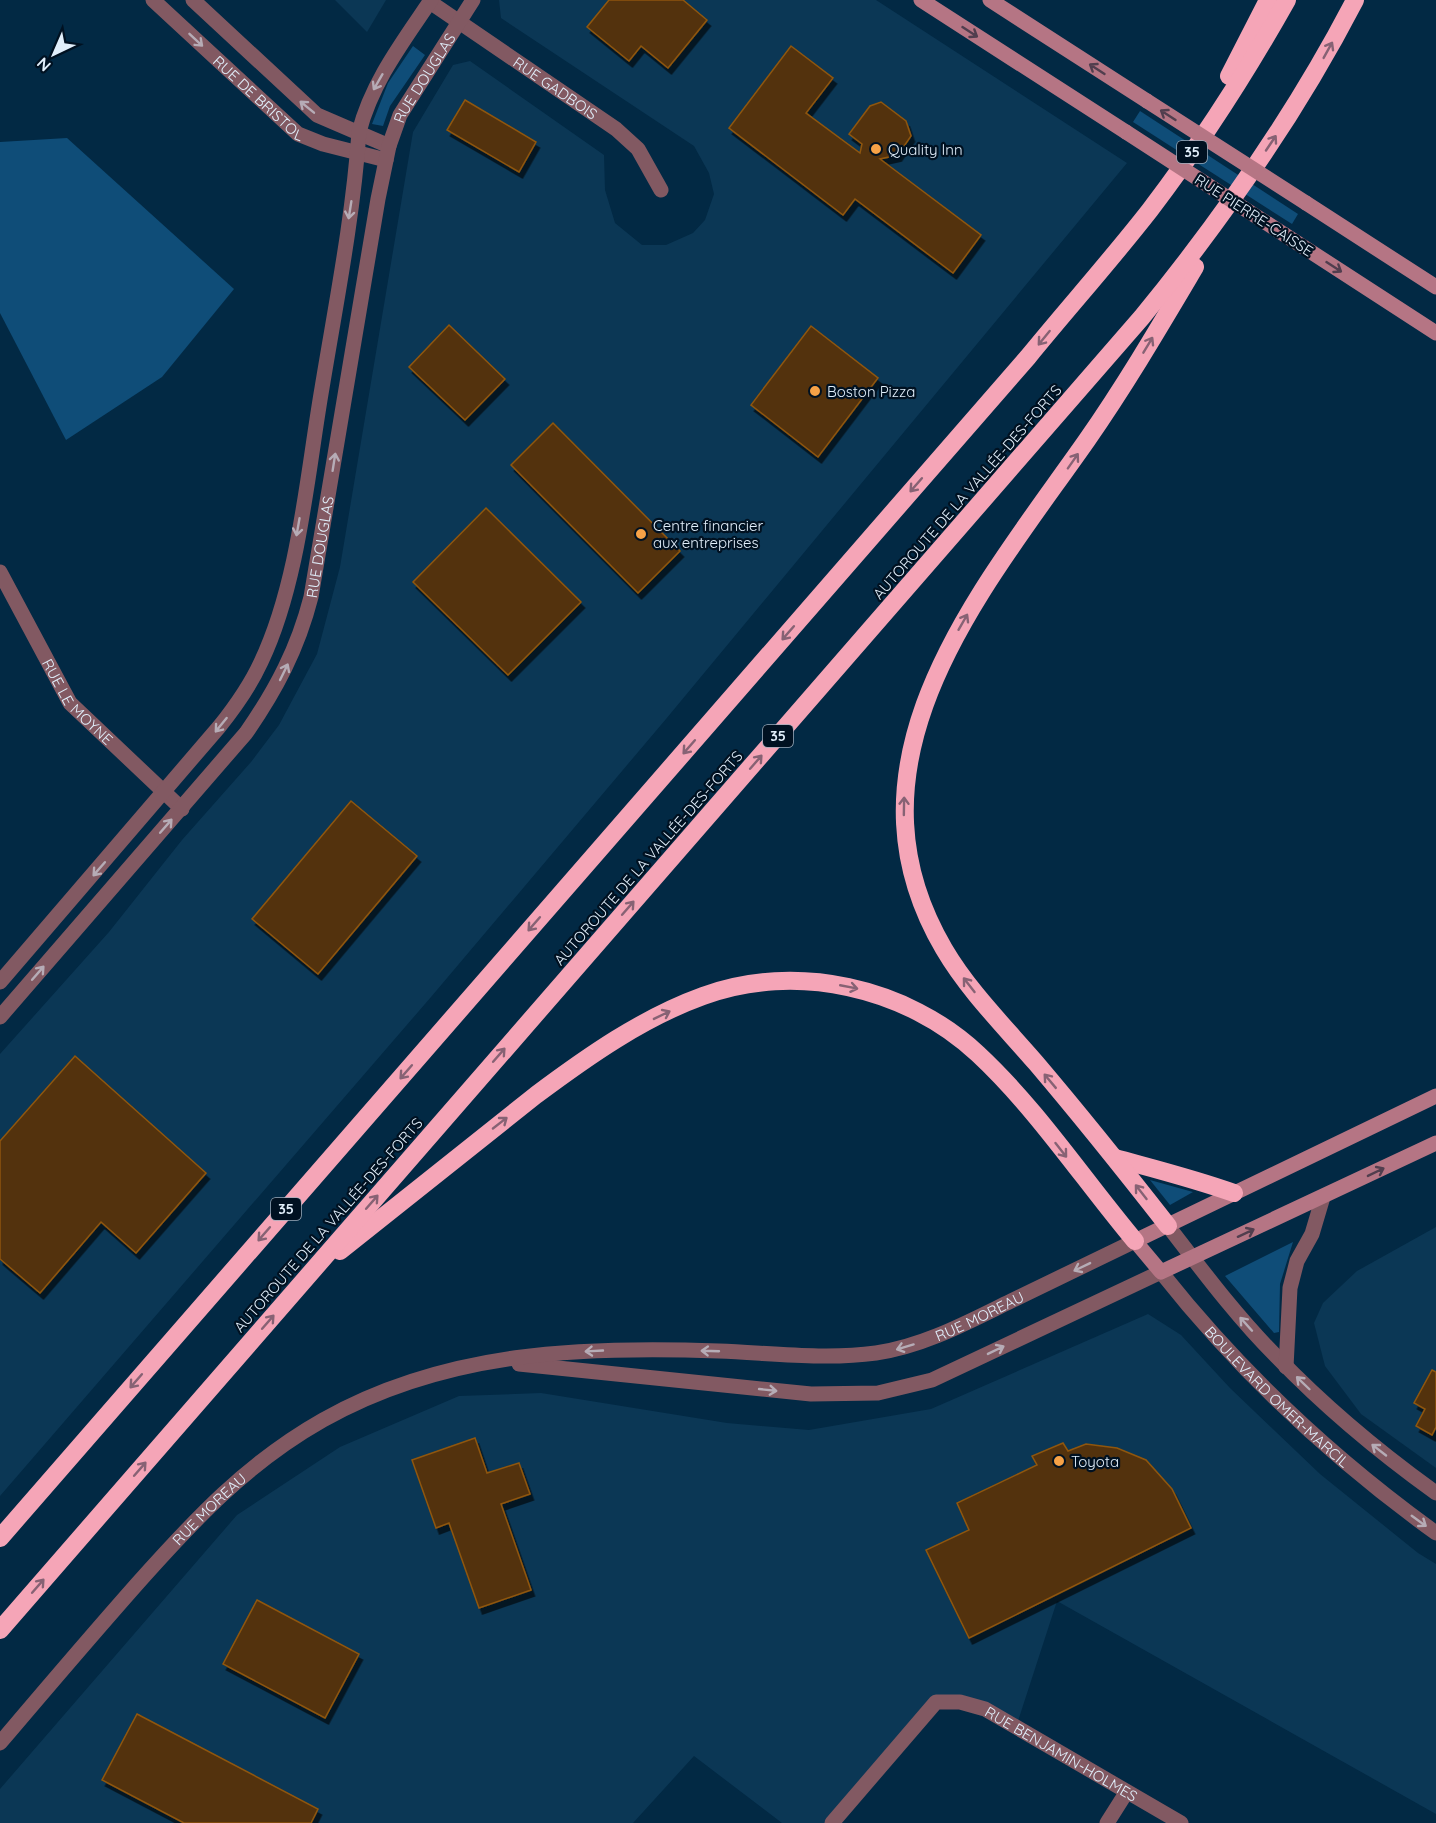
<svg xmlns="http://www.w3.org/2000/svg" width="1436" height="1823" font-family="Quicksand,sans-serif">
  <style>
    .built { fill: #0b3755 }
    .green { fill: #0f4d78 }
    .building { fill: #533311; stroke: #90560c; stroke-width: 1.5; filter: url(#shadow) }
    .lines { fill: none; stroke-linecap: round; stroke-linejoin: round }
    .minor { stroke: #825962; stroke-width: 15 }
    .tertiary { stroke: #825962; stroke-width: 15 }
    .secondary { stroke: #b57584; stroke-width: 15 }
    .motorway { stroke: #f5a5b7; stroke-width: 18 }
    .secondary-bridge { stroke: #b57584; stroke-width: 15 }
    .oneway { stroke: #513e4e }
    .oneway2 { stroke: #b6acb6 }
    .oneway3 { stroke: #876274 }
    .poi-dot { fill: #f6a247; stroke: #001121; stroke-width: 2 }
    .labels { text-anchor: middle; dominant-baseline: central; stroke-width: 4.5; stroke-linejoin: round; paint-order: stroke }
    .shield { fill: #001121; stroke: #9eacba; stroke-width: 1.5 }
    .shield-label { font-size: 14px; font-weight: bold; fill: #e1effb }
    .street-label { font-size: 15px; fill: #e1effb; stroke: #001121 }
    .poi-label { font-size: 15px; fill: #e1effb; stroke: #001121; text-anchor: start }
  </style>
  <defs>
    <filter id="shadow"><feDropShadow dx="3.5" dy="6" stdDeviation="0" flood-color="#0009"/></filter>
  </defs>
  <rect width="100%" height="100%" fill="#022944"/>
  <g class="built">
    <polygon points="335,0 386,0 367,32"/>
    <polygon points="499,0 876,0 1127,163 666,719 431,997 0,1496 0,1054 109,932 182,840 251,762 279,725 317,654 340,567 413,132 453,65 470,61 604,155 605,190 615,223 642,245 666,245 693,233 705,220 714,194 709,173 694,146 501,18"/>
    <polygon points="1436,1227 1436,1468 1361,1414 1325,1366 1314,1323 1323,1303 1357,1271"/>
    <polygon points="1148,1314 1181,1335 1230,1388 1320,1474 1418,1553 1436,1564 1436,1814 1057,1601 1018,1721 938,1700 837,1823 782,1823 694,1756 633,1823 0,1823 0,1789 237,1515 340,1447 459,1396 541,1393 727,1423 809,1430 931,1409"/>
  </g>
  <g class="green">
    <polygon points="413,46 425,55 390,106 383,126 372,124 388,83"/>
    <polygon points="1140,111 1298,214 1292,224 1133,122"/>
    <polygon points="67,138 234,289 162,377 66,440 0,313 0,142"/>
    <polygon points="1150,1180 1193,1192 1170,1205"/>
    <polygon points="1293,1242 1280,1284 1279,1332 1274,1333 1225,1276"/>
  </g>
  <g class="building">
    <polygon points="609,0 683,0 707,20 668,68 641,46 629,61 587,27"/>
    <polygon points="791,46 833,78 806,113 860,153 862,144 849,134 870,106 881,102 906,121 911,136 898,155 880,159 981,235 953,273 855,199 843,215 729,128"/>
    <polygon points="465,100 536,142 519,172 447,130"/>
    <polygon points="449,325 505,379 465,420 409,367"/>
    <polygon points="811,326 878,378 818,457 751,405"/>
    <polygon points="553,423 680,551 638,593 511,465"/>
    <polygon points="486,508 581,602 508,675 413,582"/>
    <polygon points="351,801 417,856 318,974 252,919"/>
    <polygon points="75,1056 206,1173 136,1253 101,1222 40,1293 0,1259 0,1141"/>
    <polygon points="1432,1370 1436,1372 1436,1427 1432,1435 1416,1426 1425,1409 1414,1403"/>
    <polygon points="475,1438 487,1473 519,1463 530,1494 501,1504 531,1590 479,1608 449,1523 436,1528 412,1460"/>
    <polygon points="1063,1443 1068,1451 1086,1444 1117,1448 1146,1460 1172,1489 1191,1528 969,1638 926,1550 969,1530 957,1503 1037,1465 1032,1456"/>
    <polygon points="257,1600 359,1654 325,1718 223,1664"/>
    <polygon points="137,1714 318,1809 311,1823 184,1823 102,1780"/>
  </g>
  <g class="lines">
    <g class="minor">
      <path id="s1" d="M153,0L298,134L323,144L386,160"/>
      <polyline points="193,0 317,115 389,146"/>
      <path id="s2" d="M430,2L616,129L638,149L661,190"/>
      <path id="s3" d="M0,572L70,703L182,809"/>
      <path d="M0,982L219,727C235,707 250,686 261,662C299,582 307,475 322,388C336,303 353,218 359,132C372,82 402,43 431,0"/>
      <path id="s4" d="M0,1017L246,733C276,690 298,648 311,597L378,199L389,146L400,115L473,0"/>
      <path id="s5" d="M832,1823L936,1702H960L985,1709L1181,1823"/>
      <polyline points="1107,1823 1126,1793"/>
    </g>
    <g class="tertiary">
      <path d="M1168,1226C1202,1270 1236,1316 1276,1356C1325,1407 1379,1452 1436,1493"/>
      <path id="s6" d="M519,1364L811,1394L878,1393L932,1380L1161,1272C1241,1373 1332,1458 1436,1533"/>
      <polyline points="1286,1367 1290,1288 1297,1261 1312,1234 1323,1197"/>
      <path id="s7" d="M0,1743C45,1690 91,1636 137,1584C195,1519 247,1463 323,1420C445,1351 583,1346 719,1351C771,1353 825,1360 876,1353C924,1346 968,1322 1011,1301C1052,1281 1093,1261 1135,1241"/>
    </g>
    <g class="secondary">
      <polyline points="921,0 1126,132"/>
      <polyline points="990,0 1147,101"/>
      <polyline points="1306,203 1436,287"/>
      <polyline points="1285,235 1436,333"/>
      <polyline points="1436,1096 1135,1241 1161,1272 1436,1143"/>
    </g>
    <g class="motorway">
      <polyline points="1229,76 1268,0"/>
      <path d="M1115,1158C1155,1169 1195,1179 1234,1193"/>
      <path d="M1168,1226C1125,1171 1081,1116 1036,1063C1004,1026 968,990 944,949C833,760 982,590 1087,440C1126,384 1160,326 1195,267"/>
      <path d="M340,1251L536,1095C587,1057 642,1018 703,996C795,962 907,987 978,1054C1037,1109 1083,1179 1135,1241"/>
      <path d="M0,1538L1028,357C1068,308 1111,260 1150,210C1201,143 1246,73 1287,0"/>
      <path d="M0,1630L1142,317C1223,218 1296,114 1355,0"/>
    </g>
    <g class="secondary-bridge">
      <polyline points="1147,101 1306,203"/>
      <polyline points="1126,132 1285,235"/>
    </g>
  </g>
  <defs><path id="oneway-shaft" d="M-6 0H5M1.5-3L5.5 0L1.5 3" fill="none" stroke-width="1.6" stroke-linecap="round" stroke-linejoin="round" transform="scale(1.5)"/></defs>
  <g class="oneway">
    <use href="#oneway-shaft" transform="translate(970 32) rotate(33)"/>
    <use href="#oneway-shaft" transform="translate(1097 69) rotate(-147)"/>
    <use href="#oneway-shaft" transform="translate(1168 115) rotate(-147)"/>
    <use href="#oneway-shaft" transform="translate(1334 267) rotate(33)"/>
    <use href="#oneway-shaft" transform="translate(1376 1172) rotate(-26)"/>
    <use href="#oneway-shaft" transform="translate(1246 1233) rotate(-25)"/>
  </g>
  <g class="oneway2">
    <use href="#oneway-shaft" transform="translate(196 40) rotate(43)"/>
    <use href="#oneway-shaft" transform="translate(378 82) rotate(120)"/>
    <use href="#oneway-shaft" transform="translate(307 107) rotate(-141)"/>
    <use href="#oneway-shaft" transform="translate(350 210) rotate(99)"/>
    <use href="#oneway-shaft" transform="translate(334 462) rotate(-81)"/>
    <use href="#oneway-shaft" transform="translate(298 527) rotate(100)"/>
    <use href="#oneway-shaft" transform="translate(284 672) rotate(-64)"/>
    <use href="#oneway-shaft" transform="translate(221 725) rotate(129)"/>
    <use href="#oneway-shaft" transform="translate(166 826) rotate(-49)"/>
    <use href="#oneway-shaft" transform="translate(99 869) rotate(131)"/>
    <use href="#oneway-shaft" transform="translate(38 973) rotate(-49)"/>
    <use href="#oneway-shaft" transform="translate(1082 1267) rotate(154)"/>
    <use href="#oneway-shaft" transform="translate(1246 1324) rotate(-132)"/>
    <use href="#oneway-shaft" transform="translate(905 1347) rotate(163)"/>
    <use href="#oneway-shaft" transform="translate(996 1350) rotate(-26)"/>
    <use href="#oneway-shaft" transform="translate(594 1351) rotate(177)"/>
    <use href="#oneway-shaft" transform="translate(710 1351) rotate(-178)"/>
    <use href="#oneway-shaft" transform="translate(1303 1383) rotate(-136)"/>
    <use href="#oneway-shaft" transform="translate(768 1390) rotate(6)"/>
    <use href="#oneway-shaft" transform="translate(1379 1450) rotate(-142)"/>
    <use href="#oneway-shaft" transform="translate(1419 1521) rotate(36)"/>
  </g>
  <g class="oneway3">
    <use href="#oneway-shaft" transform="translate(1328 50) rotate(-61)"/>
    <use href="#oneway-shaft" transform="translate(1271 143) rotate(-56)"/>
    <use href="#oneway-shaft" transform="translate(1044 338) rotate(129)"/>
    <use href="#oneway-shaft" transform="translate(1148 345) rotate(-59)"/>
    <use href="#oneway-shaft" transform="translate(1073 461) rotate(-55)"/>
    <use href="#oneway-shaft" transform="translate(916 485) rotate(131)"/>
    <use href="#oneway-shaft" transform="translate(963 622) rotate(-60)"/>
    <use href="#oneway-shaft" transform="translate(788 633) rotate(131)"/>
    <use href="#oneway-shaft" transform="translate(689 747) rotate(131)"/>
    <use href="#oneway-shaft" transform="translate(756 762) rotate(-49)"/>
    <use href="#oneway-shaft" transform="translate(904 806) rotate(-89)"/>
    <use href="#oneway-shaft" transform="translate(628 908) rotate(-49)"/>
    <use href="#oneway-shaft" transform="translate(534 924) rotate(131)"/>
    <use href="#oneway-shaft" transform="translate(969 985) rotate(-128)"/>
    <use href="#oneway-shaft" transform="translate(849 987) rotate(11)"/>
    <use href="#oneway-shaft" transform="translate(662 1015) rotate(-26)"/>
    <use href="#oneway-shaft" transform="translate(499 1055) rotate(-49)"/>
    <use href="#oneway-shaft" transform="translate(406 1072) rotate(131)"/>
    <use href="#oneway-shaft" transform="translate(1050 1081) rotate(-130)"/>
    <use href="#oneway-shaft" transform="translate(500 1123) rotate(-38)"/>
    <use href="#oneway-shaft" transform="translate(1061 1150) rotate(52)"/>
    <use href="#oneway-shaft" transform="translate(1141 1192) rotate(-128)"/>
    <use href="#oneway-shaft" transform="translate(372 1202) rotate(-49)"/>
    <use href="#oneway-shaft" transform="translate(264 1234) rotate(131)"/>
    <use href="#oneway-shaft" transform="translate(268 1322) rotate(-49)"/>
    <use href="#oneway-shaft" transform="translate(136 1381) rotate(131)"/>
    <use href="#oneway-shaft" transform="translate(140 1469) rotate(-49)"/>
    <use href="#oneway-shaft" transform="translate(38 1586) rotate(-49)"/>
  </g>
  <g class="poi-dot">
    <circle cx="876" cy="149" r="6"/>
    <circle cx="815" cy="391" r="6"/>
    <circle cx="641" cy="534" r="6"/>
    <circle cx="1059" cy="1461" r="6"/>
  </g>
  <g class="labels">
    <g class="shield">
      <rect x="1177" y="141" width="30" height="22" rx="4.5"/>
      <rect x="763" y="725" width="30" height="22" rx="4.5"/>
      <rect x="271" y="1198" width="30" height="22" rx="4.5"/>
    </g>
    <g class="shield-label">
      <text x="1192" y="152">35</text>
      <text x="778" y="736">35</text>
      <text x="286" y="1209">35</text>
    </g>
    <g class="street-label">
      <text stroke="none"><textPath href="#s4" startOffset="1062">RUE DOUGLAS</textPath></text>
      <text stroke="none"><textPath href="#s2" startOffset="152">RUE GADBOIS</textPath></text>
      <text stroke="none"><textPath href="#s1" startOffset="144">RUE DE BRISTOL</textPath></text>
      <text transform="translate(1254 215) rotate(33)">RUE PIERRE-CAISSE</text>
      <text transform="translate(967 492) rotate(-49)">AUTOROUTE DE LA VALLÉE-DES-FORTS</text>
      <text stroke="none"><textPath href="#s4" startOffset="578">RUE DOUGLAS</textPath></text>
      <text stroke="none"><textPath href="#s3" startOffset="152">RUE LE MOYNE</textPath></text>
      <text transform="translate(648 858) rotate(-49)">AUTOROUTE DE LA VALLÉE-DES-FORTS</text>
      <text transform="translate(328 1225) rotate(-49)">AUTOROUTE DE LA VALLÉE-DES-FORTS</text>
      <text stroke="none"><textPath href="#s7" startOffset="1134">RUE MOREAU</textPath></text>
      <text stroke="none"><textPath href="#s6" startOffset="840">BOULEVARD OMER-MARCIL</textPath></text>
      <text stroke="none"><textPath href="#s7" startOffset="314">RUE MOREAU</textPath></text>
      <text stroke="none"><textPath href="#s5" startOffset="298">RUE BENJAMIN-HOLMES</textPath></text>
    </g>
    <g class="poi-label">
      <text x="888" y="149">Quality Inn</text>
      <text x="827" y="391">Boston Pizza</text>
      <text x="653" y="525">Centre financier<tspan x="653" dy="17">aux entreprises</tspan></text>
      <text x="1071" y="1461">Toyota</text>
    </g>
  </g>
  <g transform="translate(54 54) rotate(224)" stroke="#001121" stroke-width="4.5" paint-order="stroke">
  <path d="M0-4.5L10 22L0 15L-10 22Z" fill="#e1effb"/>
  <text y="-9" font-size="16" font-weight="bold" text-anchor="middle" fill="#e1effb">N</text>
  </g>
</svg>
